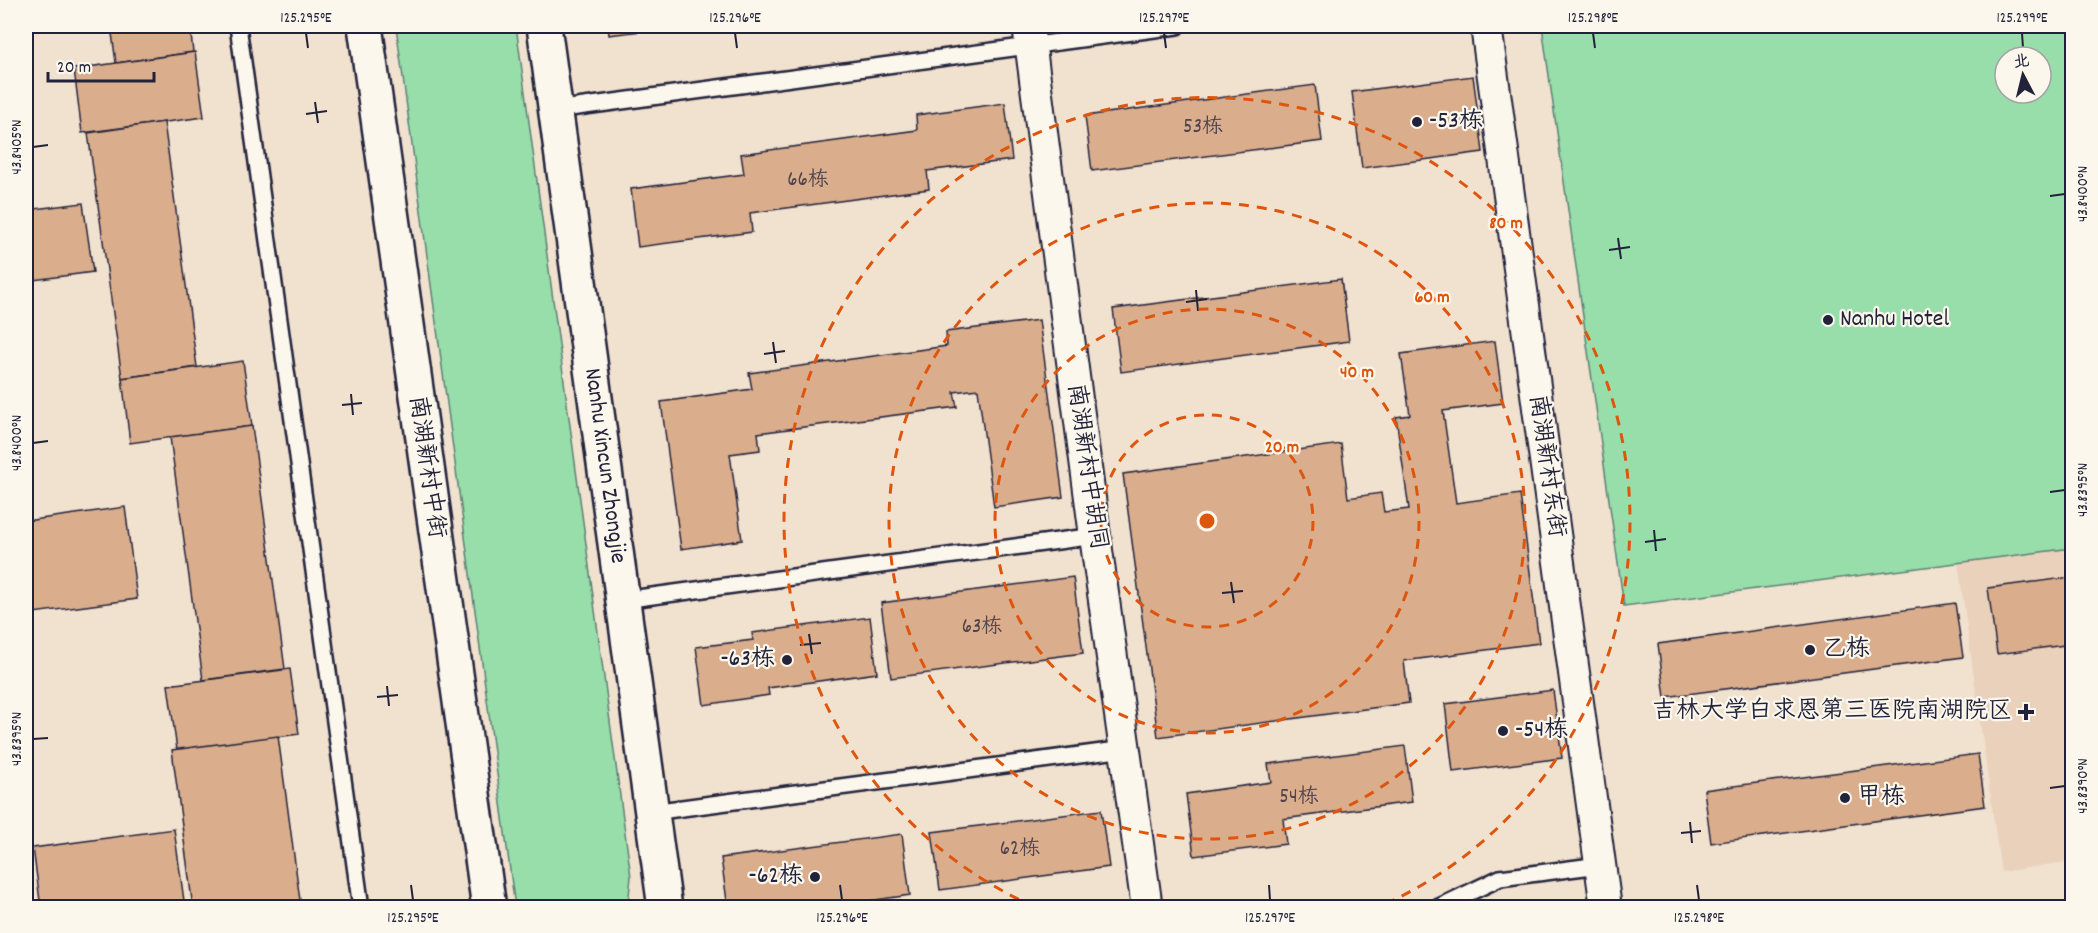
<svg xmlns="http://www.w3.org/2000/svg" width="2098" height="933" font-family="Dekko,'LXGW WenKai TC',sans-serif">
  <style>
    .built { fill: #ead1bb }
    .green { fill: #97deab; stroke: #5c8073; stroke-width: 1.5; fill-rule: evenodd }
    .building { fill: #daad8c; stroke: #22223b; stroke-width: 1.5 }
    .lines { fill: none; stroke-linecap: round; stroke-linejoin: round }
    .service-casing { stroke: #22223b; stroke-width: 20 }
    .minor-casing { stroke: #22223b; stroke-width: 34 }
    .tertiary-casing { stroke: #22223b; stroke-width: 38 }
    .service { stroke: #fbf7ec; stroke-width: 15 }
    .minor { stroke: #fbf7ec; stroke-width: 30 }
    .tertiary { stroke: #fbf7ec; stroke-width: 33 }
    .ticks { fill: none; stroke: #22223b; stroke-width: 2 }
    .ring { fill: none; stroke: #de560e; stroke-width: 3; stroke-dasharray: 10 8 }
    .poi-dot { fill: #22223b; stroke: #fbf7ec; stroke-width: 2 }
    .labels { text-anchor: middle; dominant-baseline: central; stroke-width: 4.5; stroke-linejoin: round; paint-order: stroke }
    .number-label { font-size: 21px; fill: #50454f }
    .poi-label { font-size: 24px; fill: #22223b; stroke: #fbf7ec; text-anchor: start }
    .street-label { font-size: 24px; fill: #22223b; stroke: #fbf7ec }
    .centre { fill: #de560e; stroke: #fbf7ec; stroke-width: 3 }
    .ring-label { font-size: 18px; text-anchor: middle; font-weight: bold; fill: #de560e; stroke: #fbf7ec; stroke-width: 4.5; stroke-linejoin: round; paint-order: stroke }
    .neatline { fill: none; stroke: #22223b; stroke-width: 2 }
    .ticks-label { font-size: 15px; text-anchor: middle; fill: #22223b }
  </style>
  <rect width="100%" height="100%" fill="#f1e1cf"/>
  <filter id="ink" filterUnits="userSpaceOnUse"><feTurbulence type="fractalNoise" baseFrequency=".0167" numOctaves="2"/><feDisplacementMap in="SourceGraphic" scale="12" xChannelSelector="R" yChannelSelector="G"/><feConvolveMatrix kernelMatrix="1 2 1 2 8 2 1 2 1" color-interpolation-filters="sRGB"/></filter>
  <g filter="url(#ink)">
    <polygon class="built" points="2072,548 2072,861 2001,872 1958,562"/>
    <g class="green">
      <polygon points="396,26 516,26 631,877 628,905 626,907 515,907"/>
      <path d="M1542,26H2072V548L1624,606ZM2005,57H2041V93H2005Z"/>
    </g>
    <g class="building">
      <polygon points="111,26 190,26 193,52 116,63"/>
      <polygon points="608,26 684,26 609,35"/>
      <polygon points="195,52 204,117 82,133 74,69"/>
      <polygon points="1473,76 1483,152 1362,168 1352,92"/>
      <polygon points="1315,85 1322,141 1092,171 1085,116"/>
      <polygon points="1005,103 1012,160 927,171 929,189 750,213 752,232 638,247 631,189 744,174 741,154 917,130 916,115"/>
      <polygon points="164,122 197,367 122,378 88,133"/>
      <polygon points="83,203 93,272 26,281 26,210"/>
      <polygon points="1341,279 1349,341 1121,372 1113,309"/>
      <polygon points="1039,320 1063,497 994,507 978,389 954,392 957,407 758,433 760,450 730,454 742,540 681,549 661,402 752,389 749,373 947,346 946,332"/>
      <polygon points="1495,341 1503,403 1443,411 1456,503 1520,494 1539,643 1404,661 1409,703 1158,737 1123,474 1341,444 1348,498 1381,493 1384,512 1409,509 1396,417 1410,415 1401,354"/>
      <polygon points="243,361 252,426 130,443 122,378"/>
      <polygon points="252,426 285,669 203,680 170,437"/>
      <polygon points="125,507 137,599 26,614 26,521"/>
      <polygon points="1073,577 1083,653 891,678 881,603"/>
      <polygon points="2072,577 2072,644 1997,654 1988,588"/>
      <polygon points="1955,603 1963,657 1665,697 1658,644"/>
      <polygon points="870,617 877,673 768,688 769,695 704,705 696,647 753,640 752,633"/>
      <polygon points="290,669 299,734 177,750 168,685"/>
      <polygon points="1553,690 1562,758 1453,772 1445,704"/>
      <polygon points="278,736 301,908 193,908 172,750"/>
      <polygon points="1405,746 1412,802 1283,819 1286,844 1194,856 1186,794 1271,782 1268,764"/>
      <polygon points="1978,754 1985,806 1711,843 1704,790"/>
      <polygon points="1101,810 1109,867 940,890 932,832"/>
      <polygon points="174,829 185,908 41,908 33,848"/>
      <polygon points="902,834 910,895 819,908 728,908 721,858"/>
      <polygon points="1582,901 1583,908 1530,908"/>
    </g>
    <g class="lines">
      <g class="service-casing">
        <g id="service">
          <polyline points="238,26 361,908"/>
          <polyline points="555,110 1177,26"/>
          <polyline points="623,600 1095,536"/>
          <polyline points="652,812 1125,749"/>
          <polyline points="1437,908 1500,878 1600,865"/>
        </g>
      </g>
      <g class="minor-casing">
        <g id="minor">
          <polyline points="1028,26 1095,536 1147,908"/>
          <polyline points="1486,26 1606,908"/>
        </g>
      </g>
      <g class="tertiary-casing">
        <g id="tertiary">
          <polyline points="365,26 489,908"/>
          <path id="s1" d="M544,26L665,908"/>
        </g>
      </g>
      <use href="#service" class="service"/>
      <use href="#minor" class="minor"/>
      <use href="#tertiary" class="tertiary"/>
    </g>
  </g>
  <path class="ticks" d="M306,33L308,48M735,33L737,48M1164,33L1166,48M1593,33L1595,48M2022,33L2023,48M315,102L318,123M306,114L327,111M33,147L48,145M2050,196L2065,194M1618,238L1621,259M1609,250L1630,247M1196,290L1198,311M1186,302L1207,299M773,342L776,363M764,354L785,351M351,394L353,415M342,405L362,403M33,443L48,441M2050,492L2065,490M1654,530L1656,551M1645,542L1666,539M1231,582L1234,603M1222,593L1243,591M809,634L812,654M800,645L821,643M387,686L389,706M377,697L398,695M33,739L48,738M2050,788L2065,786M1690,822L1692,843M1681,833L1701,831M411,885L413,900M840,885L842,900M1269,885L1270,900M1697,885L1699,900"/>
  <g class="ring">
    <circle cx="1207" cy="521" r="106"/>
    <circle cx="1207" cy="521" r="212"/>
    <circle cx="1207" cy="521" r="318"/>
    <path d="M1035 907A423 423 0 1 1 1379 907"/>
  </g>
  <g class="poi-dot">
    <circle cx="1417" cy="122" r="6"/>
    <circle cx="1828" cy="320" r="6"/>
    <circle cx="1810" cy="650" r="6"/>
    <circle cx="787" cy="660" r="6"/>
    <path d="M2023 703h6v6h6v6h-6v6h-6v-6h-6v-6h6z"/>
    <circle cx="1503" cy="731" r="6"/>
    <circle cx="1845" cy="798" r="6"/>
    <circle cx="815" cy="877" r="6"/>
  </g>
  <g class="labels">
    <g class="number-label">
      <text x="1203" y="128">53栋</text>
      <text x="808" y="181">66栋</text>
      <text x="982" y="628">63栋</text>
      <text x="1299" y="798">54栋</text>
      <text x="1020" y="850">62栋</text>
    </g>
    <g class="poi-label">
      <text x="1429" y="122">-53栋</text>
      <text x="1840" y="320">Nanhu Hotel</text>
      <text x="1822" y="650">乙栋</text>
      <text x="775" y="660" text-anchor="end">-63栋</text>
      <text x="2012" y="712" text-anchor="end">吉林大学白求恩第三医院南湖院区</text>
      <text x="1515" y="731">-54栋</text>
      <text x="1857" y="798">甲栋</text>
      <text x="803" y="877" text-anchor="end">-62栋</text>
    </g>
    <g class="street-label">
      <text stroke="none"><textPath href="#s1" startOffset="444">Nanhu Xincun Zhongjie</textPath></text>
      <text transform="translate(1546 466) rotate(82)">南湖新村东街</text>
      <text transform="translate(426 467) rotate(82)">南湖新村中街</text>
      <text transform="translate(1086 467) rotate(82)">南湖新村中胡同</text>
    </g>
  </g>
  <circle cx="1207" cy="521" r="9" class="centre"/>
  <g class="ring-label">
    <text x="1506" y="228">80 m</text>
    <text x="1432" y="302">60 m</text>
    <text x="1357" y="377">40 m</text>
    <text x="1282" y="452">20 m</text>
  </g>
  <rect width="2098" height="933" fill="none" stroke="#fbf7ec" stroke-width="66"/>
  <g transform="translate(2023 75) rotate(353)"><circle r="28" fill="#fbf7ec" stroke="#a4a2a5" stroke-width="1.5"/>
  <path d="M0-4.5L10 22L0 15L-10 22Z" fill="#22223b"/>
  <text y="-9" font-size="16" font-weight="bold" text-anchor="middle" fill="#22223b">北</text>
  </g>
  <path d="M48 72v9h106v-9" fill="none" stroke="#22223b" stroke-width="3"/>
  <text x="57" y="72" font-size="18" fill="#22223b" stroke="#fbf7ec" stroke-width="4.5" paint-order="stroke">20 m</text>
  <rect x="33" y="33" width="2032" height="867" class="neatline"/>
  <g class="ticks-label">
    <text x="306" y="22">125.295°E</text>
    <text x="735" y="22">125.296°E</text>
    <text x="1164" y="22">125.297°E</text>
    <text x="1593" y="22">125.298°E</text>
    <text x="2022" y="22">125.299°E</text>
    <text transform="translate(16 147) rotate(-90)" y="5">43.8405°N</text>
    <text transform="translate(2082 194) rotate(-90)" y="5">43.8400°N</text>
    <text transform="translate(16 443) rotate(-90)" y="5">43.8400°N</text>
    <text transform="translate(2082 490) rotate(-90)" y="5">43.8395°N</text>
    <text transform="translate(16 739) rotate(-90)" y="5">43.8395°N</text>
    <text transform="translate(2082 786) rotate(-90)" y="5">43.8390°N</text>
    <text x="413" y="922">125.295°E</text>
    <text x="842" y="922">125.296°E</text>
    <text x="1270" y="922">125.297°E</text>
    <text x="1699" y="922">125.298°E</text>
  </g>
</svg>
